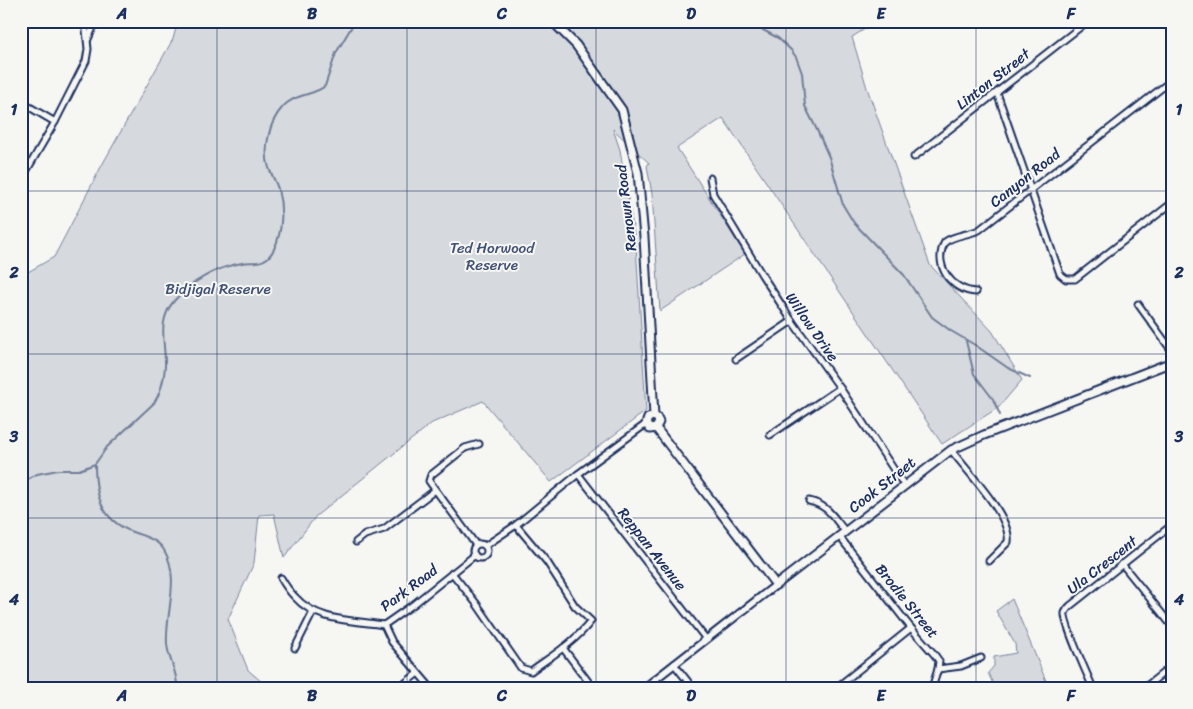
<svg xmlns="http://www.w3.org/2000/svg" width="1193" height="709" font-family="Sriracha,sans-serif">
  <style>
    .green { fill: #d6d9dd; stroke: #78849e }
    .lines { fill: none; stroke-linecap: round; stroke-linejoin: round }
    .stream { stroke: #717e99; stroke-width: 2 }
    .minor-casing { stroke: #1b2f5e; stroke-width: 9 }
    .tertiary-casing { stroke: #1b2f5e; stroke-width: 10 }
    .secondary-casing { stroke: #1b2f5e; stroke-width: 11 }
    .minor { stroke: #f6f6f2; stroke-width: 5 }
    .tertiary { stroke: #f6f6f2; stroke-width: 6 }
    .secondary { stroke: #f6f6f2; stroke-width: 7 }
    .grid { fill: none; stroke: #1b2f5e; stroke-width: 1; stroke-opacity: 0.55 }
    .labels { text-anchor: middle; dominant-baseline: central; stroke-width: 4; stroke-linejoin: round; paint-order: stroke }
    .street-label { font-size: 15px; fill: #1b2f5e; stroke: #f6f6f2 }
    .park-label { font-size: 15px; fill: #405177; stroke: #f6f6f2 }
    .neatline { fill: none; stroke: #1b2f5e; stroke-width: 2 }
    .grid-label { font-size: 16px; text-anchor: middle; font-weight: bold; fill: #1b2f5e }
  </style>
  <rect width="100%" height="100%" fill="#f6f6f2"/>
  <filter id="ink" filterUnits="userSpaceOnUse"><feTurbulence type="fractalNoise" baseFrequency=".02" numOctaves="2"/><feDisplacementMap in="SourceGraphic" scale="10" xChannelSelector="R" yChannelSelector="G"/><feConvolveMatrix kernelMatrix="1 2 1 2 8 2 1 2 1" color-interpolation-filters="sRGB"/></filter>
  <g filter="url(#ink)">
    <g class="green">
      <polygon points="178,21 878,21 852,37 867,88 930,265 992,331 1022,380 999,407 942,444 723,118 677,148 745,254 660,311 652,194 647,166 649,163 613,129 620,150 636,245 646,411 551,482 483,401 432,423 316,516 284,558 274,514 259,515 254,563 228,619 248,670 269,688 21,688 21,276 54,257 102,165 173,39"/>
      <polygon points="1012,599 1049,688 995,688 988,673 994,666 994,657 1016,653 1015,644 996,611"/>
    </g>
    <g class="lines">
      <g class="stream">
        <polyline points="751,21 763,30 778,38 791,50 796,57 802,73 805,106 817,130 829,157 843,205 854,223 904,275 932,317 951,331 975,345 1008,368 1030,378"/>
        <polyline points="966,341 974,374 993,399 1000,415"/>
        <path d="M95,464C95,499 103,523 138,534C148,537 159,541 164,550C181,578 165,613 167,644C168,659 178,672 177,688"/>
        <path d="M21,483L37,474L58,470H79L95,464L107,447L154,403C161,392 164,380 165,367C166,344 156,322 174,301C190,282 217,267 242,263C249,261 258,264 264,260C269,258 272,253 274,249C283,231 283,208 278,189C276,182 272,176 269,168C263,150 269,122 282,108C294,93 314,96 325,86L336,53L355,21"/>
      </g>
      <g class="minor-casing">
        <g id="minor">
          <polyline points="88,39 96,21"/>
          <polyline points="997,93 1060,274 1066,279 1075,279 1172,203"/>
          <polyline points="21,102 55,122"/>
          <polyline points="914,157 1088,21"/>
          <polyline points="710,178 713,194 762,275 792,321 840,388 904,485"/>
          <polyline points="21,180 55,122 86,61 88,49 85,21"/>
          <path d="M976,292C952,291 932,265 945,242C954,235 968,235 979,230L1172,80"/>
          <polyline points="1138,304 1172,351"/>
          <polyline points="736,359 792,321"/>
          <polyline points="770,435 840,388"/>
          <path d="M951,450C967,471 1012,517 1008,542L989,561"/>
          <polyline points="578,474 706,639"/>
          <path d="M809,501C828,505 833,517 845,531"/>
          <polyline points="839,536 911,628 934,654 939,661 938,669 932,688"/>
          <polyline points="356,542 365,535 384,529 434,491"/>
          <circle cx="480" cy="551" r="7"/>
          <polyline points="476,545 429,481 431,475 465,448 479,444"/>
          <polyline points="485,546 516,525 578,474 646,424"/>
          <polyline points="1122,564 1172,626"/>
          <path d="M452,573L476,603L521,668L531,671C553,655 575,642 591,621L575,606L547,562L516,525"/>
          <path d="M281,578C285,585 290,592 295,597C317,622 353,620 384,625L414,604L475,555"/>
          <polyline points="384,625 392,642 431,688"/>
          <polyline points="295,648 313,612"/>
          <polyline points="563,648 593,688"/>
          <polyline points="674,664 693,688"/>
          <polyline points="938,669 961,666 981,658"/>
          <polyline points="399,688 418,673"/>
          <polyline points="836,688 911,628"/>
          <path d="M1093,688C1088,676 1063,622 1065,613C1066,610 1068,608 1070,606L1172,525"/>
          <polyline points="1144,688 1172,666"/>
        </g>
      </g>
      <g class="tertiary-casing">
        <polyline id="tertiary" points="644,688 776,585"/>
      </g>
      <g class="secondary-casing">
        <g id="secondary">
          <polyline points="552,21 576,45 622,110 638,173 644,237 654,416"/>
          <polyline points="654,416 648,418 646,424 650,429 656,428"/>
          <polyline points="654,416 657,418 659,422 656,428"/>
          <polyline points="656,428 776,585 951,450 984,435 1172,362"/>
        </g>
      </g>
      <use href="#minor" class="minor"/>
      <use href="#tertiary" class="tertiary"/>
      <use href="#secondary" class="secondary"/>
    </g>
  </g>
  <path class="grid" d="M217,21V688M407,21V688M596,21V688M786,21V688M976,21V688M21,191H1172M21,354H1172M21,518H1172"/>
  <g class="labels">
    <g class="street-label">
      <text transform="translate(993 79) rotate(-38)">Linton Street</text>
      <text transform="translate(1025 178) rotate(-38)">Canyon Road</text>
      <text transform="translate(626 208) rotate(-97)">Renown Road</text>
      <text transform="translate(812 327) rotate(55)">Willow Drive</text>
      <text transform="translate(882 485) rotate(-38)">Cook Street</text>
      <text transform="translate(652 549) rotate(52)">Reppan Avenue</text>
      <text transform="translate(1102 565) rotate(-38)">Ula Crescent</text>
      <text transform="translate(409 588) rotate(-37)">Park Road</text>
      <text transform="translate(907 601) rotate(51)">Brodie Street</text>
    </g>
    <g class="park-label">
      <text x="492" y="248">Ted Horwood<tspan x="492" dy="17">Reserve</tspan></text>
      <text x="218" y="289">Bidjigal Reserve</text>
    </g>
  </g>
  <rect width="1193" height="709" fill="none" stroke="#f6f6f2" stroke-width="55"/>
  <rect x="28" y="28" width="1138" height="654" class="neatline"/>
  <g class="grid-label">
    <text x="122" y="19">A</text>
    <text x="312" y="19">B</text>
    <text x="502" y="19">C</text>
    <text x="691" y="19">D</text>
    <text x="881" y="19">E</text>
    <text x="1071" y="19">F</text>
    <text x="14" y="115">1</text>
    <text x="1179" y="115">1</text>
    <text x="14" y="278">2</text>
    <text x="1179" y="278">2</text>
    <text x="14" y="442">3</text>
    <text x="1179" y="442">3</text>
    <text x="14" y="605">4</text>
    <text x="1179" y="605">4</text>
    <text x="122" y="701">A</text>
    <text x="312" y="701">B</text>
    <text x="502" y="701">C</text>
    <text x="691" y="701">D</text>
    <text x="881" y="701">E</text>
    <text x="1071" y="701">F</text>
  </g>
</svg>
